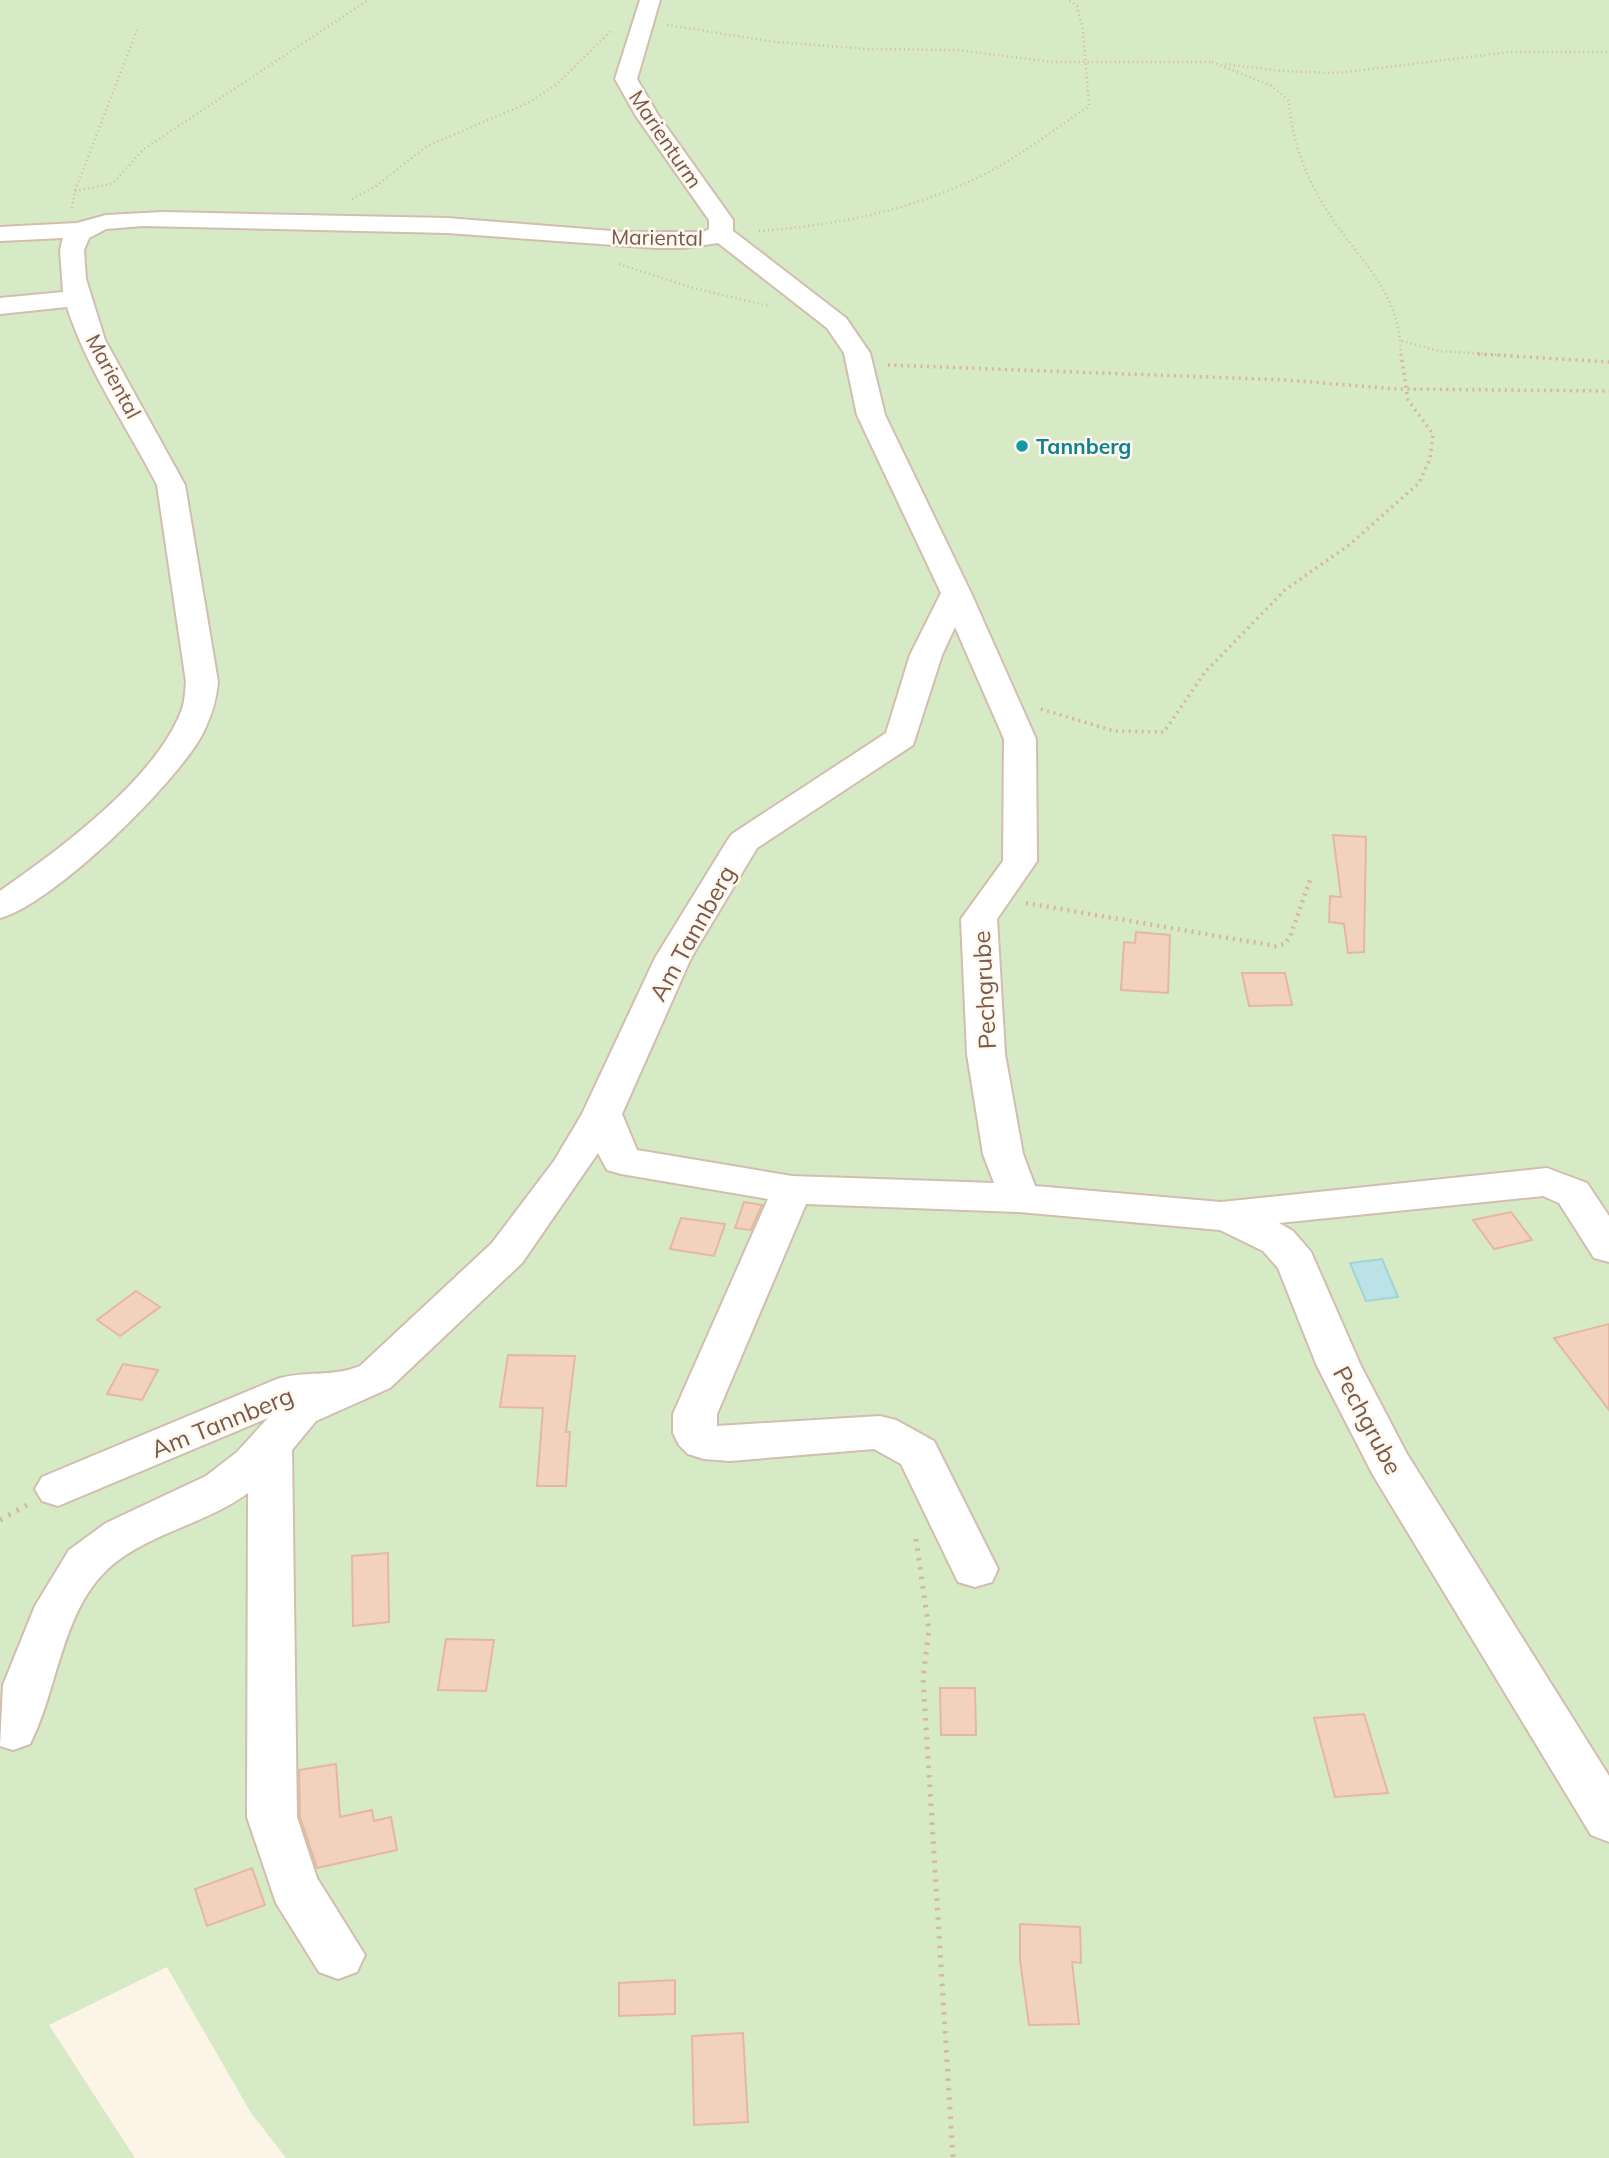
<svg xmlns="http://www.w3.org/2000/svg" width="1609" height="2158" font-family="Mulish,sans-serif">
  <rect width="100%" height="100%" fill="#fdf4e8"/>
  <path fill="#d6ebc5" d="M0,0H1609V2158H286L251,2113L167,1967L49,2025L135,2158H0Z"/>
  <path fill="#bbe3e7" stroke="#a1d3d9" stroke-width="2" d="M1382,1259L1398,1297L1366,1301L1350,1263Z"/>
  <g fill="#f3d1bf" stroke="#e6b79f" stroke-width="2">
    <path d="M1333,835L1366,837L1364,952L1348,953L1344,924L1329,922L1330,896L1341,897Z"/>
    <path d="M1136,932L1170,935L1168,993L1121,990L1124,942L1135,943Z"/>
    <path d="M1242,973H1285L1292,1005L1249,1006Z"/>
    <path d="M744,1202L762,1205L751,1230L735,1228Z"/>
    <path d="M1511,1212L1532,1240L1494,1249L1473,1220Z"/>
    <path d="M681,1218L725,1224L714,1256L670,1249Z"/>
    <path d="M136,1291L160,1307L120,1336L97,1320Z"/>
    <path d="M1609,1324V1410L1554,1338Z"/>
    <path d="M508,1355L575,1356L566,1432H570L566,1486H537L543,1408L500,1407Z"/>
    <path d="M123,1364L158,1370L142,1400L107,1394Z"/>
    <path d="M388,1553L389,1622L353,1626L352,1556Z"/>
    <path d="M446,1639L494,1640L486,1691L438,1690Z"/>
    <path d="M940,1688H975L976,1735H941Z"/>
    <path d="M1364,1714L1388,1793L1335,1797L1314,1718Z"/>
    <path d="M336,1764L340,1817L372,1810L374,1821L391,1817L397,1850L317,1868L300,1817L299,1770Z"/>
    <path d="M252,1868L265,1905L207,1926L195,1889Z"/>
    <path d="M1020,1924L1080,1927L1081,1963L1072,1962L1079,2024L1029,2025L1020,1960Z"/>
    <path d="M675,1980V2014L619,2016V1983Z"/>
    <path d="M743,2033L748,2122L694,2125L692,2036Z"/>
  </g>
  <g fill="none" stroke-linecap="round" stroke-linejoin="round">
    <g stroke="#d2bdaf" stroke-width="4">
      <path id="minor" d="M640,0H660L637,79L658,115L733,220V231L846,318L870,353L885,415L971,593L1036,739L1037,861L997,919L1005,1054L1023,1154L1035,1186L1221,1202L1547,1168L1587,1183L1609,1216V1262L1594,1258L1559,1203L1543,1196L1279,1223L1293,1231L1311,1252L1361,1366L1407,1454L1609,1776V1842L1591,1835L1373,1475L1317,1366L1278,1268L1263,1251L1220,1230L1019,1212L806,1204L717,1414V1426L880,1416L896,1420L934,1441L998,1569L992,1582L975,1587L958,1582L901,1464L874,1449L730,1461L704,1459L688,1454L679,1445L673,1433V1414L768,1199L621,1174L607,1170L598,1153L522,1263L390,1388L316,1421L292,1450L297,1817L317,1878L365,1955L357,1972L338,1979L319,1972L276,1903L247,1817L248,1493C208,1522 159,1531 120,1559C61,1601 60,1686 30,1744L13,1750L0,1746L3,1685L35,1606L69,1550L106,1523L206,1476L237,1452L268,1418L58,1506L42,1501L35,1489L42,1477L277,1379C306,1370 330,1378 360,1366L492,1243L554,1161L582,1114L655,958L727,841L732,834L886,733L910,655L941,593L857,415L844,353L827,328L718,243L684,248H656L447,233L143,226L106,229L89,238L84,250L86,279L105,340L185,485L218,682C216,701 212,715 203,733C178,782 52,905 0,918V891C59,850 157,778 182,709C185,701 185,691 186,682L157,485C127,426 87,370 67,307L0,314V298L63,292L60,250L63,238L0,241V227L77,223L106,215L163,212L447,218L624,232H703L709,229V220L636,116L615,79ZM955,627L1004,739L1003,861L961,919L967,1054L983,1154L994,1183L792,1176L637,1150L622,1114L691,958L757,848L913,745L942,655Z"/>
    </g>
    <g stroke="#d8b4a1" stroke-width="2.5" stroke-dasharray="1 3.5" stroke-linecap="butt">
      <path d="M667,25L776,42L868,49L958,50L1053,62H1213"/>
      <path d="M1212,62L1272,86L1289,101C1292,147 1310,187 1336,224C1369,271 1399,294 1401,355"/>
      <path d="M1225,64L1281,71L1337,73L1510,52H1609"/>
      <path d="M75,191L112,184L144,149L368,0"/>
      <path d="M352,199L376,186L427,146L528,103L556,85L612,30"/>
      <path d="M72,208L75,191L137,30"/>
      <path d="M759,231C840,225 918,209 991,171C1025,152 1057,128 1089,106L1083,30L1077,6L1068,0"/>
      <path d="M619,264L690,287L769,306"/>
      <path d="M1402,341L1439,351L1505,355"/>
    </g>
    <g stroke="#d8b4a1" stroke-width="3.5" stroke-dasharray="2 4.5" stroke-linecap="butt">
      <path d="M1478,354L1609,362"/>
      <path d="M888,365L1286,380L1397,389L1609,391"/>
      <path d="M1041,709L1114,731L1164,732L1205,672L1285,590L1349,545L1419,483L1430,459L1433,434L1408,400L1401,354"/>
    </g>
    <path stroke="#d8b4a1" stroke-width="4.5" stroke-dasharray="2 5" stroke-linecap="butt" d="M1026,903L1275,946L1284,944L1290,937L1310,880"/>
    <g stroke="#d8b4a1" stroke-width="5" stroke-dasharray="2.5 7" stroke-linecap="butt">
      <path d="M0,1520L27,1505"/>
      <path d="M916,1539L929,1630L923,1678L953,2158"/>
    </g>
    <use href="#minor" fill="#fff" fill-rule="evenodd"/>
  </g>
  <circle fill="#0f9aa8" stroke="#fff8ee" stroke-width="2.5" cx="1022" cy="446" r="7"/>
  <g text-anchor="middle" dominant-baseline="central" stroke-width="5" stroke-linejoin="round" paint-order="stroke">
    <g font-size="21" fill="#78594b" stroke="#fff8ee">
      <text transform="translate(666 139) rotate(56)">Marienturm</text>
      <text transform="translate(657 237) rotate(1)">Mariental</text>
      <text transform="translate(114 376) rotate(62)">Mariental</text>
    </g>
    <g font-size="21" font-weight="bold" fill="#0d838f" stroke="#fff8ee" text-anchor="start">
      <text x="1036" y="446">Tannberg</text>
    </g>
    <g font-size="24" fill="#78594b" stroke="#fff8ee">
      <text transform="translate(692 933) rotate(-61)">Am Tannberg</text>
      <text transform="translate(984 990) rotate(-93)">Pechgrube</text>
      <text transform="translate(1368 1420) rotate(62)">Pechgrube</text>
      <text transform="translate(222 1422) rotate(-22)">Am Tannberg</text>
    </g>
  </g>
</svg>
